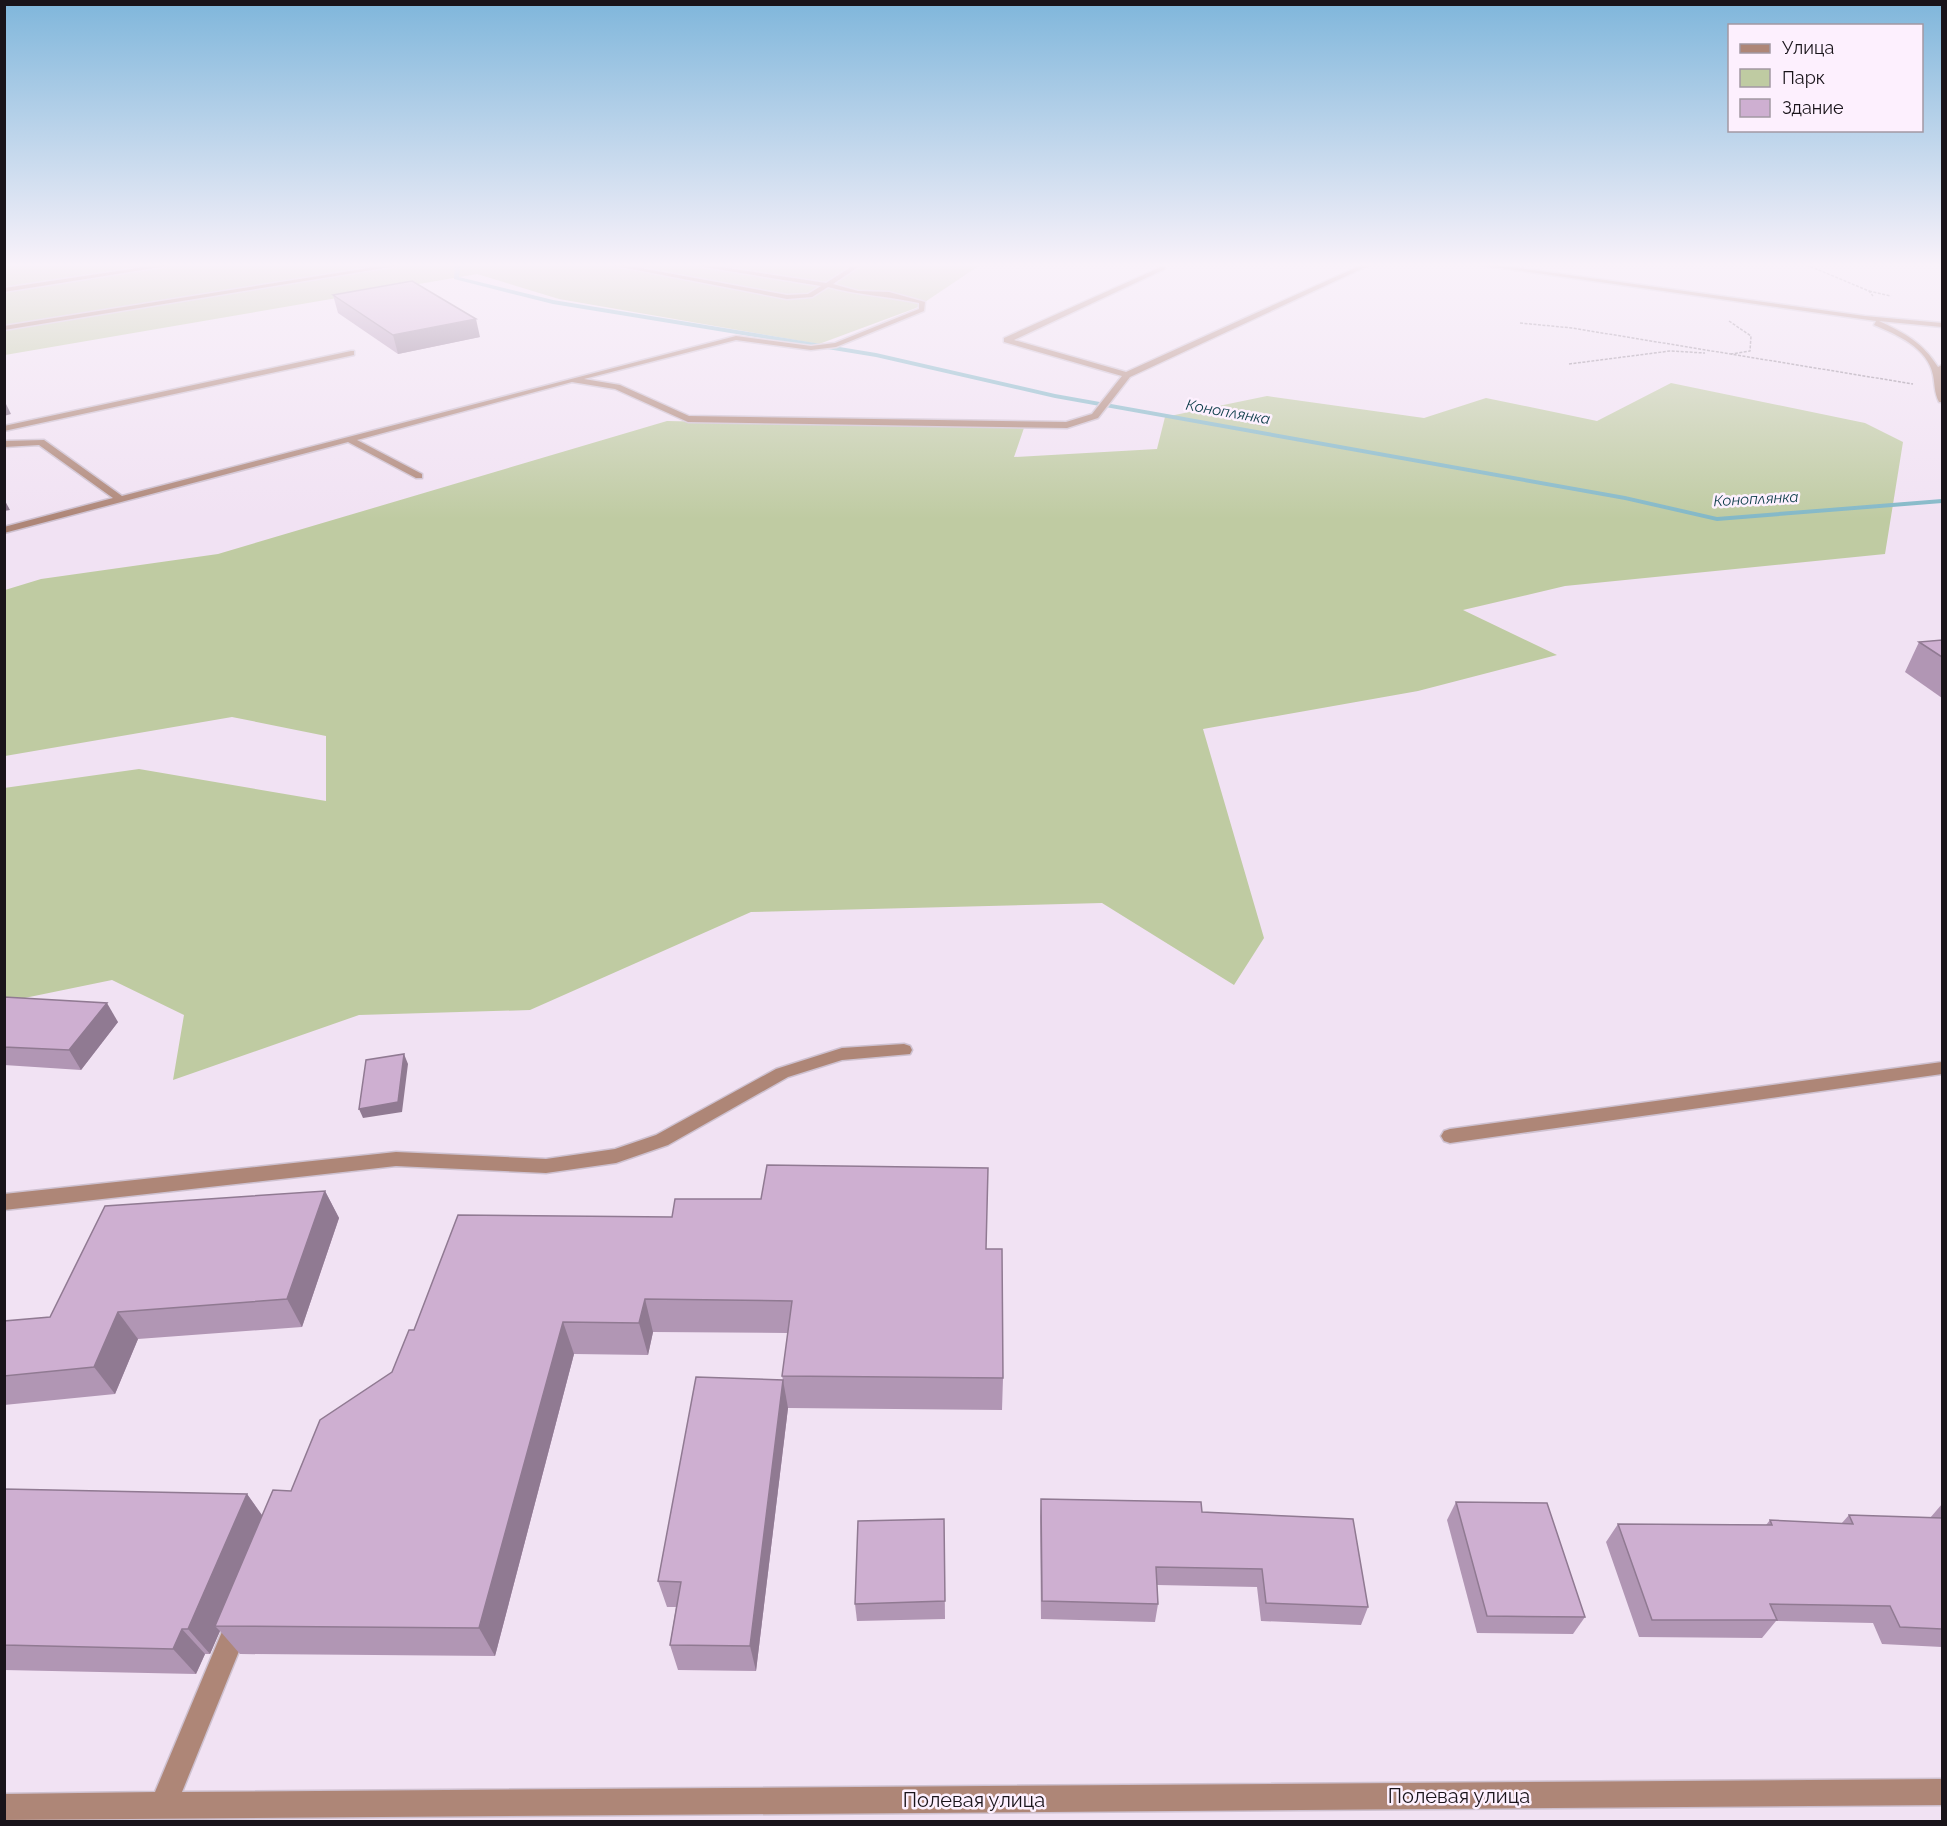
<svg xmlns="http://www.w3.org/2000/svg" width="1947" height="1826" font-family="Raleway,sans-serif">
  <rect width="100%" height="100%" fill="#f1e2f3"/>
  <g fill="#bfcba2">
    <path d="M5,263H983L916,308L819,344L559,299L477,274L5,355Z"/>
    <path d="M1671,383L1865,423L1903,442L1885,554L1565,586L1463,610L1557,655L1418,691L1203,729L1264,938L1234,985L1102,903L751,912L530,1010L359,1015L173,1080L184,1015L112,980L5,1002L4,788L139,769L326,801V736L232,717L5,756V590L41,579L218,554L667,421L1024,428L1014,457L1157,449L1165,417L1267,396L1424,418L1486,398L1597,421Z"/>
  </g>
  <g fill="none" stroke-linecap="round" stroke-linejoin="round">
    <path fill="#83b8c7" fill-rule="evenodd" d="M455,263H461L459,277L553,300L876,353L1055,394L1625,496L1717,517L1942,499V503L1717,521L1625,500L1055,398L876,357L553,304L454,279Z"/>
    <g stroke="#cec1d0" stroke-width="3">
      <g id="minor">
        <path d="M171,263H186L4,292V288Z"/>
        <path d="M400,263H415L4,330V326Z"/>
        <path d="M600,263H613L787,295L808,294L821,286L698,266L701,264L826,283L857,263H864L833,284L858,291L889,292L925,302L924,311L836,347L811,350L736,340L584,379L620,385L689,416L1066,422L1092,414L1122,376L1004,342V338L1161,267H1165V269L1014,340L1126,372L1366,263H1374L1130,377L1098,418L1067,428L688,422L615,389L572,382L357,440L422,474V478H416L348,442L4,533V527L113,498L39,445L4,447V441L44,440L122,496L736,336L811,346L835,343L919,309V303C888,296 858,295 828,287L812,297L787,299Z"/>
        <path d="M1466,263H1482L1865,316L1942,323V327L1879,321C1905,333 1923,343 1938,367L1942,365V402H1939C1934,392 1935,385 1933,375C1928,348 1896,334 1874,325L1876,321Z"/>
        <path d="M351,351H354V355L4,431V426Z"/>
        <path d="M904,1044L910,1046L912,1050L910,1054L842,1060L788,1077L668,1145L616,1163L546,1173L396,1166L4,1210V1194L396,1152L546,1159L615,1149L656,1135L776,1069L842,1048Z"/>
        <path d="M1942,1062V1074L1450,1143L1444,1141L1441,1136L1444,1131L1450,1129Z"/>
        <path d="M238,1612L247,1615L250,1624L182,1792L1942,1779V1805L4,1820V1794L155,1792L229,1615Z"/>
      </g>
    </g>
    <g stroke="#938895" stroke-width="1.5" stroke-dasharray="3 1.5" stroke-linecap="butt">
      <path d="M1802,263L1869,291L1873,296"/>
      <path d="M1869,291L1891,296"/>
      <path d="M1729,321L1751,336L1750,351L1731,354"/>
      <path d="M1520,323L1572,328L1913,384"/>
      <path d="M1569,364L1670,351L1705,353"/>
    </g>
    <use href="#minor" fill="#ae8677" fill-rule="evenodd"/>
  </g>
  <g fill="#b196b4">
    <path d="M333,295L480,337L398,354L338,313Z"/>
    <path d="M1942,640V698L1905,672L1919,642Z"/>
    <path d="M4,997L118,1022L81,1070L4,1065Z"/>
    <path d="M325,1191L339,1218L302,1327L138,1339L115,1394L4,1405V1321L50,1317Z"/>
    <path d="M986,1249L1003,1378L1002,1410L788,1408L756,1671L678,1670L670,1645L676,1607H667L658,1581L783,1380L782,1376L788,1333L653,1332L648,1355L574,1354L495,1656L240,1654L220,1631L210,1654H205L196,1674L4,1670V1489L247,1494L262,1515L291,1491L392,1372L414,1330Z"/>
    <path d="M1041,1499L1202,1512L1368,1607L1361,1625L1261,1621L1257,1587L1157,1585L1158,1604L1155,1622L1041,1619L1040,1517Z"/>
    <path d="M1456,1502L1585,1617L1573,1634L1477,1633L1447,1520Z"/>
    <path d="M1942,1504V1647L1882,1644L1873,1623L1776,1621L1762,1638L1639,1637L1606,1542L1618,1524L1766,1525L1770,1520L1841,1524L1849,1515L1930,1518Z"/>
    <path d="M944,1519L945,1619L857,1621L855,1604Z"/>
  </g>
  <g fill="#907a92">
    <path d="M476,319L480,337L398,354L393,335Z"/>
    <path d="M4,400L11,414L4,416Z"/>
    <path d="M4,499L10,510L4,511Z"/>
    <path d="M107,1003L118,1022L81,1070L69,1050Z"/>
    <path d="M404,1054L408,1064L402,1112L363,1118L359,1109Z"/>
    <path d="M325,1191L339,1218L302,1327L287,1299Z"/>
    <path d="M645,1299L653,1332L648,1355L639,1323Z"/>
    <path d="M118,1312L138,1339L115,1394L94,1367Z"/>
    <path d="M563,1322L574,1354L495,1656L479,1628Z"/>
    <path d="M783,1380L788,1408L756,1671L750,1646Z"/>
    <path d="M247,1494L266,1521L215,1626L220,1631L210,1654L188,1629Z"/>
    <path d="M182,1629L205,1654L196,1674L173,1649Z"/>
  </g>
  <g fill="#ceafd1" stroke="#907a92" stroke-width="1.5">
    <path d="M412,281L476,319L393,335L333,295Z"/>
    <path d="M1942,640V657L1919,642Z"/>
    <path d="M4,997L107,1003L69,1050L4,1047Z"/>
    <path d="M404,1054L398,1102L359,1109L366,1060Z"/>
    <path d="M767,1165L988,1168L986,1249H1002L1003,1378L782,1376L792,1301L645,1299L639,1323L563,1322L479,1628L215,1626L273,1490L291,1491L320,1420L392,1372L409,1330H414L458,1215L672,1217L675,1199H761Z"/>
    <path d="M325,1191L287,1299L118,1312L94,1367L4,1376V1321L50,1317L105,1206Z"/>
    <path d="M696,1377L783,1380L750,1646L670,1645L681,1582L658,1581Z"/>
    <path d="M4,1489L247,1494L188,1629H182L173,1649L4,1645Z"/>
    <path d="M1041,1499L1201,1502L1202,1512L1353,1519L1368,1607L1266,1603L1262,1569L1156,1567L1158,1604L1042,1601Z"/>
    <path d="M1456,1502L1547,1503L1585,1617L1487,1616Z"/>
    <path d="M1849,1515L1942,1518V1629L1900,1627L1890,1606L1770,1604L1777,1620H1652L1618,1524L1772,1525L1770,1520L1853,1524Z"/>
    <path d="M944,1519L945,1601L855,1604L858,1521Z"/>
  </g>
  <linearGradient id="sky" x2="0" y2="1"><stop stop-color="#7fb6db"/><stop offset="0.51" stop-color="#f9f2fa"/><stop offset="1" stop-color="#f9f2fa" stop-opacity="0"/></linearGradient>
  <rect width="1947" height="519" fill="url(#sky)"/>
  <g text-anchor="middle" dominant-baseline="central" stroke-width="5" stroke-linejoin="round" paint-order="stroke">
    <g font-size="15" font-style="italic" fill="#0a3b47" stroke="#fdf0fe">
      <text transform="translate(1228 412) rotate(10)">Коноплянка</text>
      <text transform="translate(1756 499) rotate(-3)">Коноплянка</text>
    </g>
    <g font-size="20" fill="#19141a" stroke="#fdf0fe">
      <text x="1459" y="1796">Полевая улица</text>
      <text x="974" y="1800">Полевая улица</text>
    </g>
  </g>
  <rect width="1947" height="1826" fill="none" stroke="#19141a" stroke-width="12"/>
  <rect x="1728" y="24" width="195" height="108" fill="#fdf0fe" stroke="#a298a3" stroke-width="1.5"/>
  <rect x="1740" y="44" width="30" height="9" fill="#ae8677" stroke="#a298a3" stroke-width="1.5"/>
  <text x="1782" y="54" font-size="18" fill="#19141a">Улица</text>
  <rect x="1740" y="69" width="30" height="18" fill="#bfcba2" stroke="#a298a3" stroke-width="1.5"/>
  <text x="1782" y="84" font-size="18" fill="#19141a">Парк</text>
  <rect x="1740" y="99" width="30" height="18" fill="#ceafd1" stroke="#a298a3" stroke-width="1.5"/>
  <text x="1782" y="114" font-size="18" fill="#19141a">Здание</text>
</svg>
